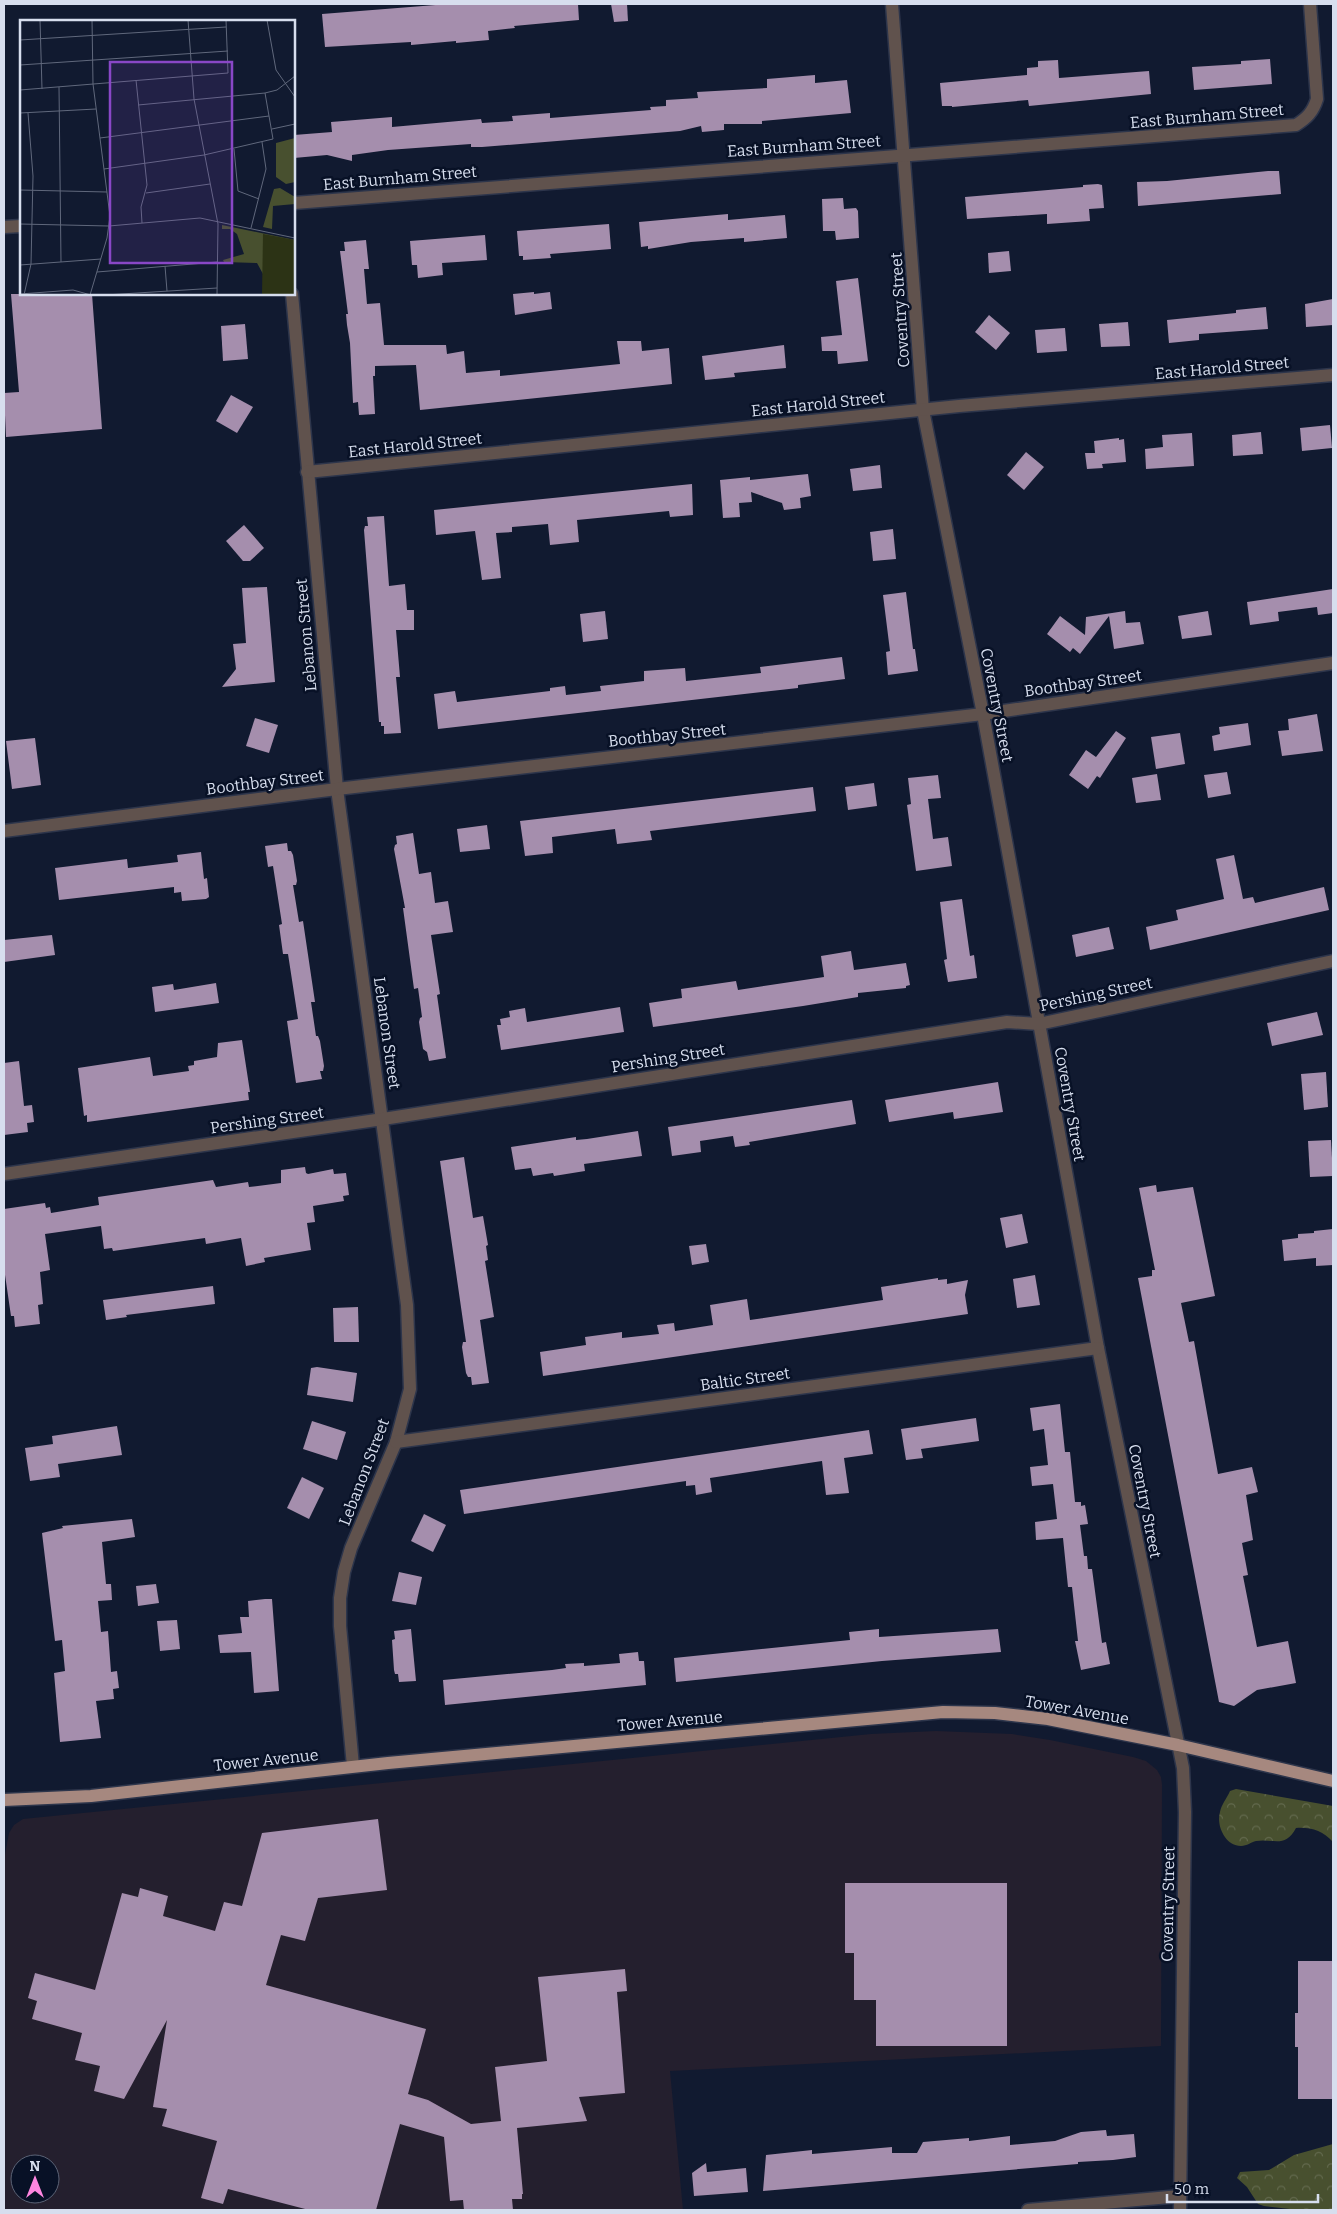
<svg xmlns="http://www.w3.org/2000/svg" width="1337" height="2214" font-family="Bitter,serif">
  <defs>
    <pattern id="forest-crowns" width="20" height="18" patternUnits="userSpaceOnUse" patternTransform="scale(1.25)"><rect width="20" height="18" fill="#48502f"/><path d="M2 6a3 3 0 1 1 6 0M12 15a3 3 0 1 1 6 0" fill="none" stroke="#62694d"/></pattern>
  </defs>
  <rect width="100%" height="100%" fill="#111a30"/>
  <path fill="#241f2e" fill-rule="evenodd" d="M936,1731L1012,1734L1050,1740L1133,1757L1146,1761L1157,1770L1161,1777L1162,1785L1161,2046L670,2071L683,2210H4V1860L9,1833L14,1825L23,1819L871,1734ZM20,2164H50V2194H20Z"/>
  <g fill="url(#forest-crowns)">
    <path d="M1236,1789L1333,1806V1842C1323,1831 1311,1827 1296,1828C1285,1849 1273,1838 1256,1841C1251,1842 1247,1846 1241,1846C1225,1846 1216,1825 1220,1812C1221,1805 1227,1798 1230,1791Z"/>
    <path d="M1333,2144V2210H1299L1264,2206L1258,2204L1247,2187L1237,2178L1240,2172L1269,2170L1294,2155Z"/>
  </g>
  <g fill="#a58ead">
    <path d="M448,4H578L579,20L514,26L515,28L488,31L489,40L456,43V41L411,45V42L325,47L322,14Z"/>
    <path d="M611,4H627L628,21L614,22Z"/>
    <path d="M1270,59L1272,84L1194,90L1192,67L1241,64V61Z"/>
    <path d="M1058,60L1059,78L1149,71L1151,94L1029,106L1028,100L952,107V106H942L940,83L1027,75V68L1038,67V61Z"/>
    <path d="M815,75V83L847,80L851,113L762,121V124H724V130L702,132L701,126L680,131L482,147H471V144L388,150L352,155V161L327,155L294,158V135L332,132L331,122L392,117V127L481,119L482,123L513,121L512,116L550,113V118L651,110L650,107L666,106V100L698,98L697,92L767,88V79Z"/>
    <path d="M1268,171H1279L1281,194L1138,206L1137,182L1167,181Z"/>
    <path d="M1098,184L1102,185L1104,208L1089,209L1090,221L1047,224V214L967,219L965,197L1083,187V185Z"/>
    <path d="M843,198L844,209L856,208L858,211L859,238L836,240L835,231H823L822,199Z"/>
    <path d="M728,214V220L785,215L787,238L744,242V238L691,242L648,249V246L641,247L639,222Z"/>
    <path d="M609,224L611,249L550,254L551,258L523,260V256H519L517,231Z"/>
    <path d="M485,235L487,260L442,263L443,275L418,278L417,265H412L410,241Z"/>
    <path d="M366,240L369,269H364L367,304L380,303L384,345H446L447,354L464,351L466,373L500,370V376L620,364L617,341H641L642,351L669,348L672,384L420,410L416,365L375,366V376H373L375,414L359,415L358,402L353,403L350,343L347,325L346,314H348L340,251H345L344,242Z"/>
    <path d="M1009,251L1011,271L989,273L988,253Z"/>
    <path d="M858,278L868,361L838,364L837,351H822L821,337L842,335L836,281Z"/>
    <path d="M534,292V294L550,292L552,309L515,315L513,294Z"/>
    <path d="M11,294H92L102,429L6,437L4,393L19,392Z"/>
    <path d="M1333,299V325L1306,327L1305,304Z"/>
    <path d="M1266,307L1268,329L1199,334V340L1169,343L1167,320L1236,313V310Z"/>
    <path d="M989,315L1010,333L996,350L975,332Z"/>
    <path d="M1128,322L1130,346L1101,347L1099,324Z"/>
    <path d="M245,324L248,359L223,361L221,326Z"/>
    <path d="M1065,328L1067,351L1037,353L1035,330Z"/>
    <path d="M784,345L786,368L734,373L735,377L705,380L702,356Z"/>
    <path d="M231,395L253,407L237,433L216,421Z"/>
    <path d="M1330,425L1332,448L1302,451L1300,428Z"/>
    <path d="M1261,432L1263,454L1233,456L1232,435Z"/>
    <path d="M1192,433L1194,466L1146,469L1145,449L1163,447L1162,435Z"/>
    <path d="M1119,438V440L1124,439L1126,462L1102,464L1103,468L1087,469L1085,453H1095L1094,441Z"/>
    <path d="M1026,452L1044,467L1024,490L1007,475Z"/>
    <path d="M880,465L882,488L853,491L850,469Z"/>
    <path d="M808,474L811,496L800,498L801,508L784,510L782,503L751,492L752,502L739,503L740,517L723,518L720,480L750,477V480Z"/>
    <path d="M692,484L693,515L670,517L669,511L577,520L579,542L550,545L548,524L512,527V532L496,533L501,578L482,580L475,531L436,535L434,510Z"/>
    <path d="M384,516L389,586L405,584L407,610H414V630H396L400,677H396L401,733L384,734V726H381V722H379L364,530L365,526H368L367,517Z"/>
    <path d="M244,525L264,548L250,561H243L226,541Z"/>
    <path d="M893,529L896,559L873,561L870,532Z"/>
    <path d="M267,587L275,682L222,687L236,669L233,644L246,643L242,588Z"/>
    <path d="M1333,589V613L1318,615L1317,607L1278,612L1279,621L1250,625L1247,602Z"/>
    <path d="M906,592L913,649H915L918,671L888,675L886,652L890,651L883,595Z"/>
    <path d="M605,611L608,639L583,642L580,614Z"/>
    <path d="M1125,611L1126,623L1140,622L1144,644L1114,649L1109,616L1080,654L1073,648L1070,652L1047,634L1060,616L1085,635L1086,617Z"/>
    <path d="M1208,611L1212,635L1182,639L1178,616Z"/>
    <path d="M842,657L845,679L798,685V688L438,729L434,694L455,691L457,702L550,691V688L565,686L566,695L601,691L600,686L644,681V671L685,668L686,681L761,673L760,667Z"/>
    <path d="M1317,714L1323,751L1282,756L1278,731L1289,730L1288,719Z"/>
    <path d="M255,718L278,725L269,753L246,746Z"/>
    <path d="M1248,723L1251,745L1214,751L1212,736L1220,734L1219,727Z"/>
    <path d="M1116,731L1126,738L1100,778L1097,776L1088,789L1069,775L1086,750L1096,757Z"/>
    <path d="M1180,733L1185,764L1156,769L1151,737Z"/>
    <path d="M35,738L41,785L12,789L6,741Z"/>
    <path d="M1227,772L1231,794L1208,798L1204,775Z"/>
    <path d="M1157,774L1161,800L1136,803L1132,778Z"/>
    <path d="M938,775L941,798L928,799L933,839L948,837L952,866L916,871L907,805L911,804L908,778Z"/>
    <path d="M874,783L877,806L848,810L845,787Z"/>
    <path d="M813,787L816,811L650,831L652,840L617,844L615,829L552,837L553,853L525,856L520,821Z"/>
    <path d="M487,825L490,849L460,852L457,829Z"/>
    <path d="M413,833L419,874L431,872L435,903L448,901L453,932L431,935L440,994L437,995L446,1058L429,1061L427,1052L423,1049L419,1022L420,1018L422,1017L418,988L414,989L403,908H405L394,849L395,845L397,844L396,836Z"/>
    <path d="M287,843L288,851H291L293,855L297,881L296,885H293L299,922L303,921L315,1002H311L316,1036H318L320,1041L324,1066L323,1071H320L322,1079L296,1083L287,1021L298,1019L288,954H283L279,925L282,924L273,866L268,867L265,846Z"/>
    <path d="M201,852L204,879L207,878L209,897L206,899L182,901L181,892L174,893V887L59,900L55,868L127,859L128,868L178,862L177,855Z"/>
    <path d="M1234,855L1243,899L1253,897L1255,903L1324,887L1329,910L1150,950L1146,927L1178,920L1176,910L1224,899L1216,859Z"/>
    <path d="M962,899L970,956L974,955L977,978L948,982L944,960L947,959L940,902Z"/>
    <path d="M1109,927L1114,949L1076,957L1072,935Z"/>
    <path d="M52,935L55,955L4,962V940Z"/>
    <path d="M851,951L854,970L906,963L910,985L906,986V988L858,993V997L803,1006L653,1027L649,1003L682,998L681,989L736,981L738,990L824,977L821,956Z"/>
    <path d="M216,983L219,1003L155,1012L152,987L173,984L174,990Z"/>
    <path d="M620,1007L624,1032L501,1050L497,1025H501L500,1019L510,1017L509,1011L525,1008L527,1022Z"/>
    <path d="M1317,1012L1323,1035L1272,1046L1267,1023Z"/>
    <path d="M242,1040L250,1092H248L249,1100L87,1122V1115L84,1116L78,1068L150,1057L153,1076L189,1071L188,1066L194,1065V1061L217,1057L218,1043Z"/>
    <path d="M19,1061L24,1106L32,1105L34,1122L27,1123L28,1132L4,1135V1063Z"/>
    <path d="M1326,1072L1328,1107L1304,1110L1301,1074Z"/>
    <path d="M998,1082L1003,1112L954,1119L953,1112L889,1122L885,1100Z"/>
    <path d="M852,1100L856,1124L749,1142L750,1145L735,1147L733,1136L700,1141L701,1152L672,1156L668,1127Z"/>
    <path d="M638,1131L642,1156L584,1164L585,1171L554,1176L553,1173L533,1176L531,1168L515,1170L511,1147L576,1137V1140L587,1139Z"/>
    <path d="M1331,1140L1333,1176L1310,1177L1308,1141Z"/>
    <path d="M464,1157L473,1218L483,1216L488,1245L486,1246L488,1260L485,1261L494,1317L480,1320L489,1383L472,1385L471,1377H468L466,1373L462,1347L463,1342H466L440,1161Z"/>
    <path d="M305,1167L306,1173L308,1174L333,1169L334,1174L346,1173L349,1195L343,1196L344,1201L313,1206L315,1222L307,1223L311,1250L264,1258L265,1262L246,1266L241,1238L206,1244L205,1238L113,1251L112,1248L104,1249L101,1226L45,1234L50,1270L40,1272L43,1304L38,1305L40,1324L15,1327L14,1316H11L4,1268V1209L45,1203L46,1208L50,1207L51,1213L99,1205L98,1197L213,1180L216,1187L248,1182L249,1187L281,1183V1170Z"/>
    <path d="M1156,1185L1157,1192L1193,1187L1215,1296L1181,1303L1189,1342L1194,1341L1218,1474L1252,1467L1258,1492L1246,1495L1253,1540L1242,1543L1248,1575L1243,1576L1257,1647L1288,1641L1296,1683L1257,1690L1234,1706L1219,1702L1138,1278L1152,1276V1270H1155L1139,1188Z"/>
    <path d="M1022,1214L1028,1243L1006,1248L1000,1218Z"/>
    <path d="M1333,1229V1265L1316,1266V1258L1284,1261L1282,1240L1298,1238V1234L1314,1233V1231Z"/>
    <path d="M706,1244L709,1262L692,1265L689,1246Z"/>
    <path d="M1035,1275L1040,1305L1017,1308L1013,1279Z"/>
    <path d="M938,1278V1280L947,1279V1284L968,1280L965,1295L968,1314L543,1376L540,1352L586,1345L585,1337L622,1332V1338L659,1334L657,1325L674,1323L675,1331L713,1325L710,1305L747,1299L750,1320L883,1300L881,1287Z"/>
    <path d="M213,1286L215,1304L126,1315L127,1317L106,1320L103,1300Z"/>
    <path d="M358,1307L359,1342H334L333,1308Z"/>
    <path d="M317,1367L357,1373L353,1402L307,1395L311,1368Z"/>
    <path d="M1060,1404L1065,1452H1070L1075,1502H1081V1506L1085,1505L1088,1524L1080,1525L1084,1556H1087L1088,1569H1092L1102,1643L1106,1642L1110,1664L1081,1670L1075,1641H1078L1072,1587H1068L1063,1538L1036,1540L1035,1522L1057,1519L1053,1484L1032,1486L1030,1467L1048,1465L1044,1429L1033,1431L1030,1408Z"/>
    <path d="M976,1418L979,1441L921,1449L923,1458L906,1460L901,1429Z"/>
    <path d="M312,1421L346,1432L337,1460L303,1449Z"/>
    <path d="M117,1426L122,1455L58,1464L60,1477L30,1481L25,1448L53,1444L52,1436Z"/>
    <path d="M869,1430L873,1454L844,1458L849,1493L826,1495L822,1461L710,1478L712,1492L696,1495L695,1485L686,1486V1481L464,1514L460,1490Z"/>
    <path d="M302,1477L324,1488L309,1519L287,1508Z"/>
    <path d="M424,1514L446,1525L433,1552L411,1541Z"/>
    <path d="M132,1519L135,1537L102,1542L106,1584H111L112,1600L98,1601L101,1632L108,1631L111,1672L117,1671L119,1688L113,1689L114,1699L96,1701L101,1738L60,1742L54,1673L65,1671L62,1640L55,1641L42,1533L63,1528L62,1526Z"/>
    <path d="M399,1572L422,1577L416,1605L392,1601Z"/>
    <path d="M156,1584L159,1603L138,1606L136,1586Z"/>
    <path d="M265,1599H272L279,1691L254,1693L251,1652L220,1653L218,1635L242,1633L240,1617H249L248,1601Z"/>
    <path d="M177,1620L180,1649L160,1651L157,1621Z"/>
    <path d="M411,1629L416,1681L399,1682L398,1674H395L394,1670L392,1640L395,1639L394,1631Z"/>
    <path d="M879,1629V1637L998,1629L1001,1652L882,1661L676,1682L674,1658L850,1640L849,1632Z"/>
    <path d="M638,1652L639,1661H644L646,1685L445,1705L443,1680L552,1670L566,1668L565,1664L584,1663V1666L620,1663L619,1654Z"/>
    <path d="M378,1819L387,1890L318,1898L305,1941L281,1935L266,1985L426,2029L408,2094L428,2100L471,2124L501,2121L495,2067L547,2061L538,1977L625,1969L627,1991L617,1992L625,2093L579,2097L587,2121L517,2128L523,2194H522V2199H512L513,2210H464L463,2200L450,2201L444,2137L400,2124L376,2210H309L228,2189L223,2204L201,2198L217,2141L162,2126L167,2109L153,2107L167,2020L124,2099L94,2091L100,2066L75,2060L82,2033L32,2019L37,2001L28,1998L35,1973L95,1990L122,1893L138,1897L140,1888L168,1896L163,1916L215,1931L224,1902L242,1906L262,1833Z"/>
    <path d="M845,1883H1007V2046H876V2000H854V1953H845Z"/>
    <path d="M1298,1961H1333V2099H1298V2047H1295V2013H1298Z"/>
    <path d="M1106,2130L1107,2136L1134,2134L1136,2157L1113,2160L1078,2162V2164L763,2191L766,2155L812,2150V2154L892,2147V2153H917L923,2142L969,2138V2141L1010,2136V2145L1055,2141L1081,2132Z"/>
    <path d="M706,2163L707,2172L746,2168L748,2192L694,2196L692,2173Z"/>
  </g>
  <g fill="none" stroke-linecap="round" stroke-linejoin="round">
    <g stroke="#2d354b" stroke-width="15">
      <g id="minor">
        <path d="M892,4L923,410L983,714L1098,1348L1183,1768L1185,1812L1180,2210"/>
        <path d="M294,203L1296,125C1307,118 1313,112 1317,99L1310,4"/>
        <path d="M4,227L21,226"/>
        <path d="M292,294L337,789L407,1305L410,1389L396,1442L351,1548L344,1572L340,1598V1626L353,1766"/>
        <path d="M307,472L959,406L1333,375"/>
        <path d="M4,831L337,789L983,714L1333,663"/>
        <path d="M4,1174L383,1119L1007,1022L1039,1024L1333,961"/>
        <path d="M396,1442L1098,1348"/>
        <path d="M1028,2210L1180,2196"/>
      </g>
    </g>
    <g stroke="#2d354b" stroke-width="15">
      <path id="major" d="M4,1800L91,1796L388,1763L943,1712L995,1713L1048,1719L1178,1745L1333,1781"/>
    </g>
    <use href="#minor" stroke="#60524d" stroke-width="12"/>
    <use href="#major" stroke="#a6887f" stroke-width="12"/>
  </g>
  <g text-anchor="middle" dominant-baseline="central" stroke-width="5" stroke-linejoin="round" paint-order="stroke">
    <g font-size="16" fill="#d7deee" stroke="#081126">
      <text transform="translate(1207 116) rotate(-5)">East Burnham Street</text>
      <text transform="translate(804 146) rotate(-4)">East Burnham Street</text>
      <text transform="translate(400 178) rotate(-5)">East Burnham Street</text>
      <text transform="translate(900 310) rotate(-94)">Coventry Street</text>
      <text transform="translate(1222 368) rotate(-5)">East Harold Street</text>
      <text transform="translate(818 404) rotate(-6)">East Harold Street</text>
      <text transform="translate(415 445) rotate(-6)">East Harold Street</text>
      <text transform="translate(306 635) rotate(-95)">Lebanon Street</text>
      <text transform="translate(1083 683) rotate(-8)">Boothbay Street</text>
      <text transform="translate(997 705) rotate(79)">Coventry Street</text>
      <text transform="translate(667 735) rotate(-6)">Boothbay Street</text>
      <text transform="translate(265 782) rotate(-7)">Boothbay Street</text>
      <text transform="translate(1096 994) rotate(-12)">Pershing Street</text>
      <text transform="translate(387 1033) rotate(82)">Lebanon Street</text>
      <text transform="translate(668 1058) rotate(-9)">Pershing Street</text>
      <text transform="translate(1070 1104) rotate(80)">Coventry Street</text>
      <text transform="translate(267 1120) rotate(-8)">Pershing Street</text>
      <text transform="translate(745 1379) rotate(-8)">Baltic Street</text>
      <text transform="translate(364 1472) rotate(-69)">Lebanon Street</text>
      <text transform="translate(1145 1501) rotate(79)">Coventry Street</text>
      <text transform="translate(1077 1710) rotate(10)">Tower Avenue</text>
      <text transform="translate(670 1721) rotate(-5)">Tower Avenue</text>
      <text transform="translate(266 1760) rotate(-6)">Tower Avenue</text>
      <text transform="translate(1168 1904) rotate(-89)">Coventry Street</text>
    </g>
  </g>
  <g transform="translate(20 20)">
    <rect width="275" height="275" fill="#111a30"/>
    <path d="M275,118V162L266,164L256,157V123ZM260,168L275,177V184L253,186L252,209L243,207L254,169ZM202,205L275,220V275L243,254L237,243L204,242L203,240L224,234L217,214L210,209H202Z" fill="#48502f"/>
    <path d="M243,214L275,220V275H242Z" fill="#2c3315"/>
    <path fill="none" stroke="#60687c" stroke-width="1" d="M20,0L22,69M168,0L174,79L198,204L197,275M247,0L256,50L275,77M0,20L206,7M0,45L208,31M116,60L127,165L121,187L122,203M39,67L41,242M0,70L208,53L206,0M118,85L245,73L257,70L275,56M0,93L76,89M252,109L275,104M80,118L249,96M214,129L218,171L239,179M84,149L184,135L253,119L245,73M0,170L87,172M126,173L190,164M0,204L89,206L180,198L275,218M231,208L246,149L242,122M0,245L81,239M145,246L147,271M77,252L197,242M0,274L53,270L71,275M4,275L11,244L13,156L8,93M70,275L87,218L90,196L73,64L72,0M85,275L197,268"/>
    <path fill="#8947c6" fill-opacity="0.15" stroke="#8947c6" stroke-width="2.5" d="M90,42H212V243H90Z"/>
    <rect width="275" height="275" fill="none" stroke="#d7deee" stroke-width="2.5"/>
  </g>
  <rect width="1337" height="2214" fill="none" stroke="#d7deee" stroke-width="10"/>
  <g transform="translate(35 2179)"><circle r="24" fill="#081126" stroke="#5b6376"/>
  <path d="M0-4L9 19L0 12L-9 19Z" fill="#fe86e0"/>
  <text y="-8" font-size="14" font-weight="bold" text-anchor="middle" fill="#d7deee">N</text>
  </g>
  <path d="M1167 2194v8h151v-8" fill="none" stroke="#d7deee" stroke-width="2.5"/>
  <text x="1174" y="2194" font-size="15" fill="#d7deee" stroke="#081126" stroke-width="4" paint-order="stroke">50 m</text>
</svg>
